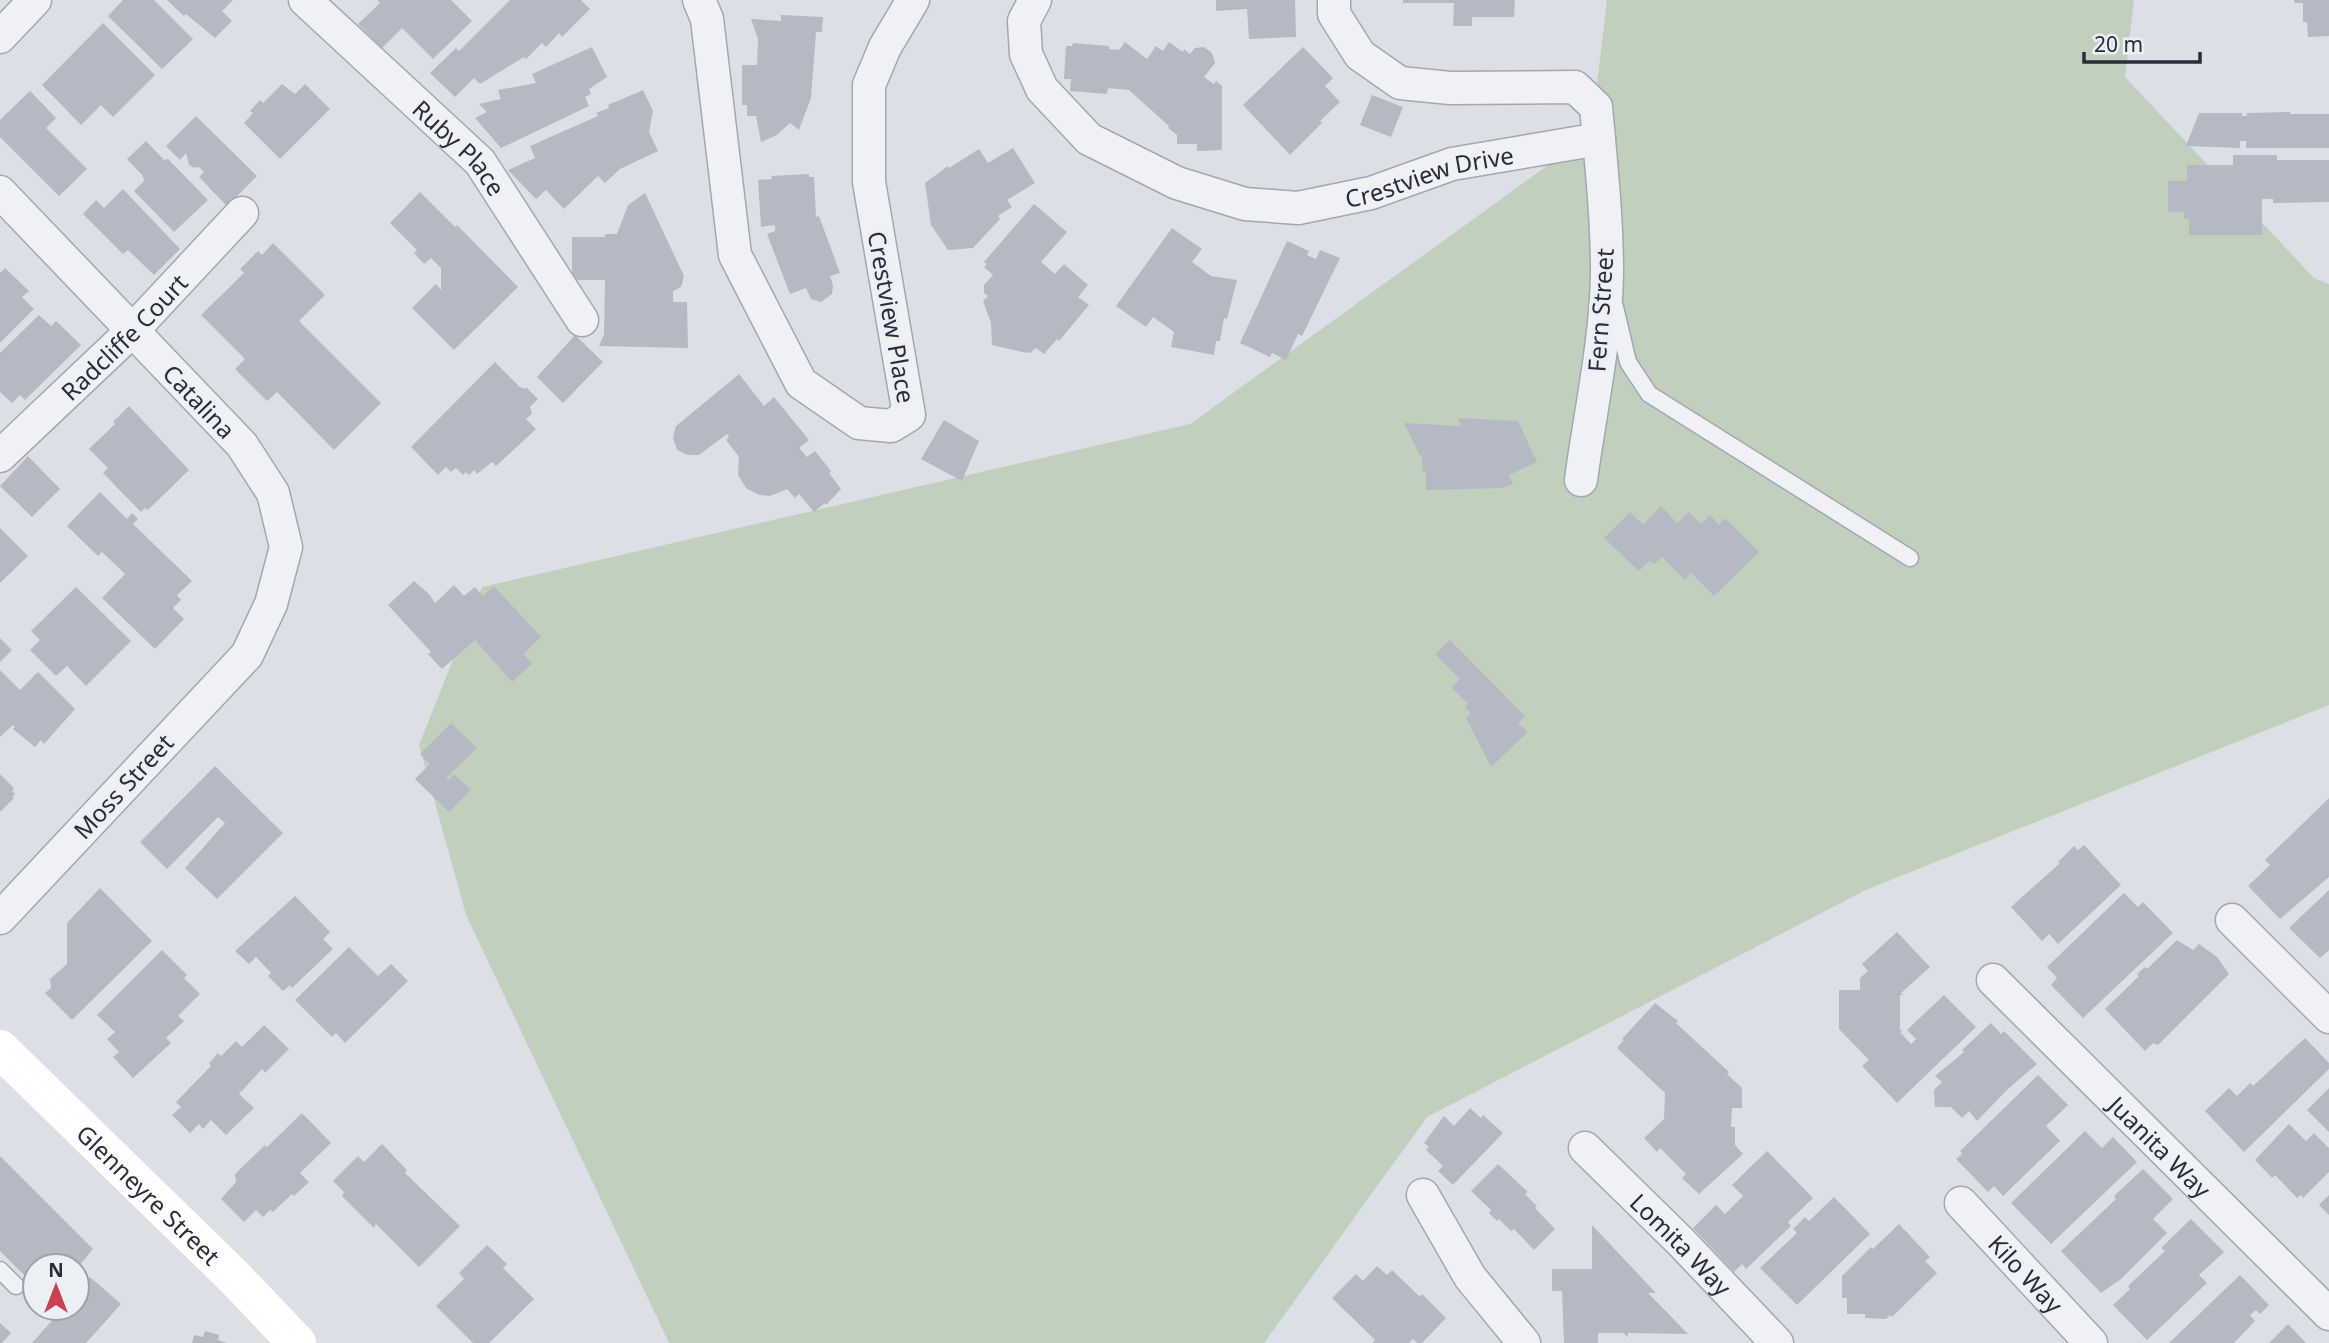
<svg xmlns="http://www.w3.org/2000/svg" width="2329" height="1343" font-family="'Noto Sans',sans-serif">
  <rect width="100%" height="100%" fill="#dce0e6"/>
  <path fill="#c1d0bd" d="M1607,0H2134L2125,77L2314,278L2329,284V705L1866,890L1427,1117L1264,1343H669L466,915L419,745L482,587L1190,424L1591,134Z"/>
  <g fill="#b4b9c3">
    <path d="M123,0H154L193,39L162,69L108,16Z"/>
    <path d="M167,0H233L222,11L232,21L215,38L186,14L184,16Z"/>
    <path d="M377,0H451L472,21L433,59L402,28L382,48L358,24L380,3Z"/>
    <path d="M510,0H581L590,9L562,37L559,33L546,47L542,43L526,59L524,57L480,84L474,78L455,97L430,73L456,48L459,51Z"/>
    <path d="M1216,0H1295L1296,37L1249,39L1247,9L1216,11Z"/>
    <path d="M1403,0H1515L1514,17H1472V26H1453L1454,3H1403Z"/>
    <path d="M2294,0H2329V36L2308,37L2307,22H2303V3H2294Z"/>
    <path d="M781,15L823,17L822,32H816L811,98L799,130L790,123L777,135L761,142L756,116H747V105H742V65H757L758,39L751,19L781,21Z"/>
    <path d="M103,23L155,75L113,117L101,105L81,125L42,85Z"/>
    <path d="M1125,42L1147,59L1156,46L1163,51L1169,42L1183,52L1184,49L1190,54L1195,48L1204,47L1212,53L1215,63L1204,77L1214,84L1216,81L1222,86V150L1197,151V144H1177V135L1168,128L1169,126L1129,90L1108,88L1107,94L1070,91L1071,79H1064L1066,46H1072L1073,43L1109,46V49L1119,50Z"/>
    <path d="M592,47L607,77L589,89L591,94L585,97L589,106L501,148L475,118L487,112L479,104L501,99L498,90L536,83L532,74Z"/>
    <path d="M1303,47L1333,78L1325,86L1340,102L1320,121L1322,123L1290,155L1243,105Z"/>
    <path d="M282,84L295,94L305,84L330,109L280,159L244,123L253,113L250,111L260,100L263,103Z"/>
    <path d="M643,90L653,111L649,132L658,151L620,169L605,183L598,176L564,209L546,190L536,199L508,170L535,158L530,146L598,116L596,113L609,108L608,105Z"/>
    <path d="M30,91L56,118L46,128L87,169L59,196L0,137V120Z"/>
    <path d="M1372,95L1403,107L1391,137L1360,125Z"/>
    <path d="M2290,112V114H2329V148H2246V141H2240V148L2186,146L2199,113H2242V116H2247V113Z"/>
    <path d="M196,116L257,176L227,206L199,177L204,172L199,167L194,168L189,165L186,153L180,160L166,146Z"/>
    <path d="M146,141L164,160L168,159L208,200L174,232L134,191L144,181L143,176L127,159Z"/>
    <path d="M1013,148L1035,183L1007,200L1012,207L998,216L1000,219L973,248L948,250L931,225L925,183L948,166L949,168L979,149L988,163Z"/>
    <path d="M2233,155H2277V160H2329V202L2273,203V199H2262V235H2189V219H2184V212H2168V181H2187V165H2233Z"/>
    <path d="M809,174V177H814L816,217L819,216L840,273L830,276L833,285L832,294L821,302L811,299L806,288L790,294L767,234L775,231V225L761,227L758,180L772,179L771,176Z"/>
    <path d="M123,189L180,249L154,275L128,250L123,254L83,214L96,200L104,208Z"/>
    <path d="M420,192L455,227L457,225L518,287L454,350L412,308L436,284L441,290V268L431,258L424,264L414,253L417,250L390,223Z"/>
    <path d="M645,193L684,276L681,287L673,291V302H687L688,348L599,346L604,334L605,280H572V237H605V234H617L628,205Z"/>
    <path d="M1034,204L1067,232L1041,262L1055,274L1064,264L1088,285L1078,297L1089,305L1059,341L1057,339L1044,354L1036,348L1030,353L1029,352L1027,353L992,345L991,323L983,301L988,296L984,293V285L993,275L984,267L987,264L984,262Z"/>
    <path d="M1172,228L1202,249L1192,262L1211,276L1237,280L1227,319L1224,318L1220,341H1216L1214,355L1171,347L1174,332L1153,317L1146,327L1116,306Z"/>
    <path d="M1287,241L1309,251L1307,255L1316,259L1320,250L1340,258L1302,336L1298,334L1286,360L1272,353L1270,357L1240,343Z"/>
    <path d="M273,243L325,295L299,321L381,403L334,450L277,392L267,401L235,369L245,359L201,315L244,273L240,269L258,251L262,255Z"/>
    <path d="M5,268L29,291L22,297L34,309L0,343V273Z"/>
    <path d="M39,315L51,326L56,321L81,345L25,400L20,395L12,403L0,392V353Z"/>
    <path d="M575,335L603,362L563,403L537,377Z"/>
    <path d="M495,362L520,387L525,389L526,387L538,399L530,407L532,414L526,419L536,429L496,466L492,462L477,474L474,470L469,475L466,472L463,475L456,468L451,472L446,467L438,475L411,447Z"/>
    <path d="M739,374L764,406L774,397L809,440L799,448L807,457L815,451L831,471L829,473L841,489L826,505L825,503L814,512L799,494L795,498L787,489L770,496L759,495L746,488L738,475L739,457L726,440L729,437L727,434L699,455H688L677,450L673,438L676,426Z"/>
    <path d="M129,406L189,470L148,510L145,508L141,512L103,473L108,468L89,449L115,424L113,422Z"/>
    <path d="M1458,418L1518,421L1537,462L1509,475L1513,484L1503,488L1426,490V471H1422V455L1420,456L1404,423L1461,426Z"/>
    <path d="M944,420L979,441L962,481L921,459Z"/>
    <path d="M28,456L60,489L32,517L0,486Z"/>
    <path d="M100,492L127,519L132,513L138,519L133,524L192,581L177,595L181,600L173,608L184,619L155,649L102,598L125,574L102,552L98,556L67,526Z"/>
    <path d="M1661,506L1677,523L1689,512L1701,524L1710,515L1719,525L1725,518L1759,552L1714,596L1691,573L1685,580L1662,557L1654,564L1649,561L1639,571L1604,538L1630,512L1643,525Z"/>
    <path d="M0,528L28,556L0,583Z"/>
    <path d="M414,581L429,594L435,603L454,585L464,596L475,587L483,596L494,586L541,637L523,654L532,664L512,682L475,640L442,669L428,654L431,652L388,605Z"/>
    <path d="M76,587L131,641L86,686L67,666L56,676L30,650L40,640L31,631Z"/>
    <path d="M0,638L12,650L0,662Z"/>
    <path d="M1450,640L1525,716L1518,723L1528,732L1491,767L1466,718L1471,713L1465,707L1468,704L1452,688L1460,679L1435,654Z"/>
    <path d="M0,670L20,690L38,672L75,709L44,744L41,740L35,747L13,729L15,727L13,725L0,737Z"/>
    <path d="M451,723L477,748L446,778L448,780L454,774L471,790L449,812L415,779L430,764L420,754Z"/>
    <path d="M215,766L283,833L217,899L185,868L225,823L218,817L167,869L140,842Z"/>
    <path d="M0,774L14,788L12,791L15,794L12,797L14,798L0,812Z"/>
    <path d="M2329,798V877L2280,919L2248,886L2270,865L2265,860Z"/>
    <path d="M2084,845L2121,885L2058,944L2049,934L2042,941L2011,907L2060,863L2058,862L2074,846L2078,850Z"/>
    <path d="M100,888L152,941L72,1020L45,993L51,988L50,979L67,964V923Z"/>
    <path d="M2329,890V950L2320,958L2289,928Z"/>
    <path d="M2124,893L2138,907L2143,902L2173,933L2083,1018L2051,985L2057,978L2047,967Z"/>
    <path d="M295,896L330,932L323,939L333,949L292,988L290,985L283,991L268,976L271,973L256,957L249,964L235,951Z"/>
    <path d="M1897,932L1930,967L1901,993L1903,995H1900V1030H1903L1900,1032L1911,1044L1916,1039L1907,1030L1944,995L1976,1027L1897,1103L1862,1066L1869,1060L1839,1029V990H1860V978L1868,971L1862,964Z"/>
    <path d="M2177,940L2193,950L2199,944L2217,957L2229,974L2158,1045L2153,1043L2145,1051L2105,1009L2139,976L2137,974L2145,967L2147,969Z"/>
    <path d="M349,947L378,976L391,964L408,981L345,1043L336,1033L332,1037L295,1000Z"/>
    <path d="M162,950L187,975L184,978L200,994L178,1016L184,1021L166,1038L171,1043L133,1078L113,1057L119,1052L107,1039L115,1032L97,1015Z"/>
    <path d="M1655,1003L1678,1021L1676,1023L1729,1072L1727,1074L1742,1088V1108H1732L1731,1127H1735V1145L1743,1154L1699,1194L1682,1178L1686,1174L1660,1148L1657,1152L1644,1138L1664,1119L1665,1093L1617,1048L1624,1040L1622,1039Z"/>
    <path d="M1991,1023L2001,1034L2004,1031L2037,1064L2008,1089L1977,1121L1969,1111L1962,1118L1951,1107H1935L1934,1090L1942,1082L1935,1076L1964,1052L1962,1050Z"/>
    <path d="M264,1025L289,1049L265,1073L262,1069L239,1094L254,1108L226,1135L211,1120L203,1129L199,1124L190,1133L172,1115L181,1107L176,1102L211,1066L209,1063L218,1053L221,1056L236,1041L242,1047Z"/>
    <path d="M2305,1038L2329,1063V1069L2244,1152L2205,1111L2229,1088L2237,1096L2250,1083L2253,1086Z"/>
    <path d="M2038,1075L2068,1105L2046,1126L2060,1141L2003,1196L1994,1186L1988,1192L1956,1159L1962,1154L1960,1151Z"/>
    <path d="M2329,1088V1132L2307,1110Z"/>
    <path d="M1470,1108L1481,1118L1483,1115L1503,1133L1453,1185L1438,1171L1443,1166L1426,1150L1429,1147L1424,1143L1444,1116L1454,1126Z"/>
    <path d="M302,1113L331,1143L300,1173L309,1182L294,1196L292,1194L273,1212L270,1210L263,1217L256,1210L244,1222L221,1199L236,1182L235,1174L265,1145L267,1147Z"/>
    <path d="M2289,1124L2306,1141L2314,1133L2329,1148V1172L2303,1198L2301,1195L2297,1198L2275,1175L2272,1178L2255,1160Z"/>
    <path d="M2085,1131L2102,1148L2113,1137L2137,1162L2051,1244L2011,1203Z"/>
    <path d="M382,1144L407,1170L405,1173L460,1226L419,1267L376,1224L374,1228L342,1196L344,1192L333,1181L358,1156L364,1162Z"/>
    <path d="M1767,1151L1813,1198L1788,1222L1791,1226L1746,1269L1742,1264L1734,1272L1693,1228L1716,1205L1725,1214L1743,1196L1732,1185Z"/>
    <path d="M0,1156L93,1249L79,1266H35V1286L0,1251Z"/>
    <path d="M1498,1164L1528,1192L1525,1194L1537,1206L1535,1208L1555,1229L1534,1250L1514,1229L1511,1231L1499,1219L1497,1221L1489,1213L1491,1210L1471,1191Z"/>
    <path d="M2143,1169L2173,1199L2153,1219L2167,1233L2121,1279L2101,1293L2061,1251L2116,1199L2114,1196Z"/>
    <path d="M2329,1195V1215L2319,1205Z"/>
    <path d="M1834,1197L1870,1234L1797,1305L1760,1268L1797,1233L1793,1229L1805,1217L1809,1221Z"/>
    <path d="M2191,1219L2224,1252L2199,1275L2207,1283L2147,1340L2113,1305L2130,1289L2128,1286L2165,1251L2161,1248Z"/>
    <path d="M1899,1224L1930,1257L1925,1261L1937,1273L1892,1317L1890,1315L1886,1319L1865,1318V1314H1847V1298H1842V1276L1871,1247L1873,1249Z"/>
    <path d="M1592,1225L1656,1293H1648L1688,1334L1628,1333V1337L1623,1333H1598V1343H1564L1562,1291H1552V1269H1592Z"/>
    <path d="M487,1245L507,1264L503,1268L534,1299L489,1343H473L436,1306L464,1279L459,1273Z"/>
    <path d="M1377,1266L1387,1275L1392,1270L1420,1297L1422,1294L1446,1318L1422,1343H1417L1413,1339L1409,1343H1372L1375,1340L1332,1298L1356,1274L1363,1281Z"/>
    <path d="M2240,1275L2269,1305L2260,1314L2256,1310L2250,1315L2255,1321L2234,1343H2169Z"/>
    <path d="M90,1277L121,1304L86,1343H32L56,1316L48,1310L50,1308H77V1290Z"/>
    <path d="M0,1323L11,1333L2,1343H0Z"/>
    <path d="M2288,1324L2306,1343H2269Z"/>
    <path d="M205,1331L219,1335L218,1340L227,1343H192L194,1335L203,1337Z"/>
  </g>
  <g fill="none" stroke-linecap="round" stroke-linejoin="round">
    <g stroke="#a2a7b0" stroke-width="19">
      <g id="lane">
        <path d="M1615,307L1628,362L1649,394L1910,558"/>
        <path d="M0,1270L16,1286"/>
      </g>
    </g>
    <g stroke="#a2a7b0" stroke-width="35">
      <g id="street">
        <path id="s1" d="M305,0L480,162L582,320"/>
        <path d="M699,0L707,19L735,255L801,383L859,423L891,426L909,415L869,182V85L885,47L913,0"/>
        <path id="s2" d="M1035,0L1024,21L1026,54L1042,89L1089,139L1177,183L1245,204L1298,208L1371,193L1452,164L1599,139"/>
        <path d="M1334,0V14L1360,55L1400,83L1450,88L1575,87L1596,107C1601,162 1607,217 1607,273C1606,342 1590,412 1581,480"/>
        <path d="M0,37L35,0"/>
        <path id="s3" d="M0,192L242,445L273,493L286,547L271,604L247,655L0,918"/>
        <path id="s4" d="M0,456L132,331L242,213"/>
        <path d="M2232,920L2329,1017"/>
        <path id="s5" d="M1993,980L2329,1314"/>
        <path id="s6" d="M1585,1148L1681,1242L1777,1343"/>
        <path d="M1423,1195L1470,1277L1524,1343"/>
        <path id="s7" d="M1961,1203L2091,1343"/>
      </g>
    </g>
    <use href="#lane" stroke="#eff1f5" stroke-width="16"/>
    <use href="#street" stroke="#eff1f5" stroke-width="32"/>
    <path stroke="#fff" stroke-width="38" id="s8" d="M0,1049L233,1276L297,1343"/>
  </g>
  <g text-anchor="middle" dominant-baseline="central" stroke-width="7" stroke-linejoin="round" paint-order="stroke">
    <g font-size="24" fill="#262d3d" stroke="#eceff4">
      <text stroke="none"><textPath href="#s1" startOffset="214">Ruby Place</textPath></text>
      <text stroke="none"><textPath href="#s2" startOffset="522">Crestview Drive</textPath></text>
      <text transform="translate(1600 310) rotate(-86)">Fern Street</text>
      <text transform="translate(892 317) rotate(80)">Crestview Place</text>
      <text stroke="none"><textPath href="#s4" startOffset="172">Radcliffe Court</textPath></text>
      <text stroke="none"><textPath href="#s3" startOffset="289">Catalina</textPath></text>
      <text transform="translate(123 786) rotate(-47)">Moss Street</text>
      <text stroke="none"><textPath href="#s5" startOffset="236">Juanita Way</textPath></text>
      <text stroke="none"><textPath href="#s8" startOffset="208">Glenneyre Street</textPath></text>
      <text stroke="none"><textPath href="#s6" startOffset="136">Lomita Way</textPath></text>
      <text stroke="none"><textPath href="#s7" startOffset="96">Kilo Way</textPath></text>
    </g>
  </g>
  <g transform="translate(56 1287)"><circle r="33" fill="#eceff4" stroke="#9da1ab" stroke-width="2"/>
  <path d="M0-5L12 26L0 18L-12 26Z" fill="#cd404f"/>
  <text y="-10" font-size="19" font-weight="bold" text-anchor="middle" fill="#262d3d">N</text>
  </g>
  <path d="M2084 52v10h116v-10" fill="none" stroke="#262d3d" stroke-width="3.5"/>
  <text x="2094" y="52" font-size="21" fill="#262d3d" stroke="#eceff4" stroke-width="5" paint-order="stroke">20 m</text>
</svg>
